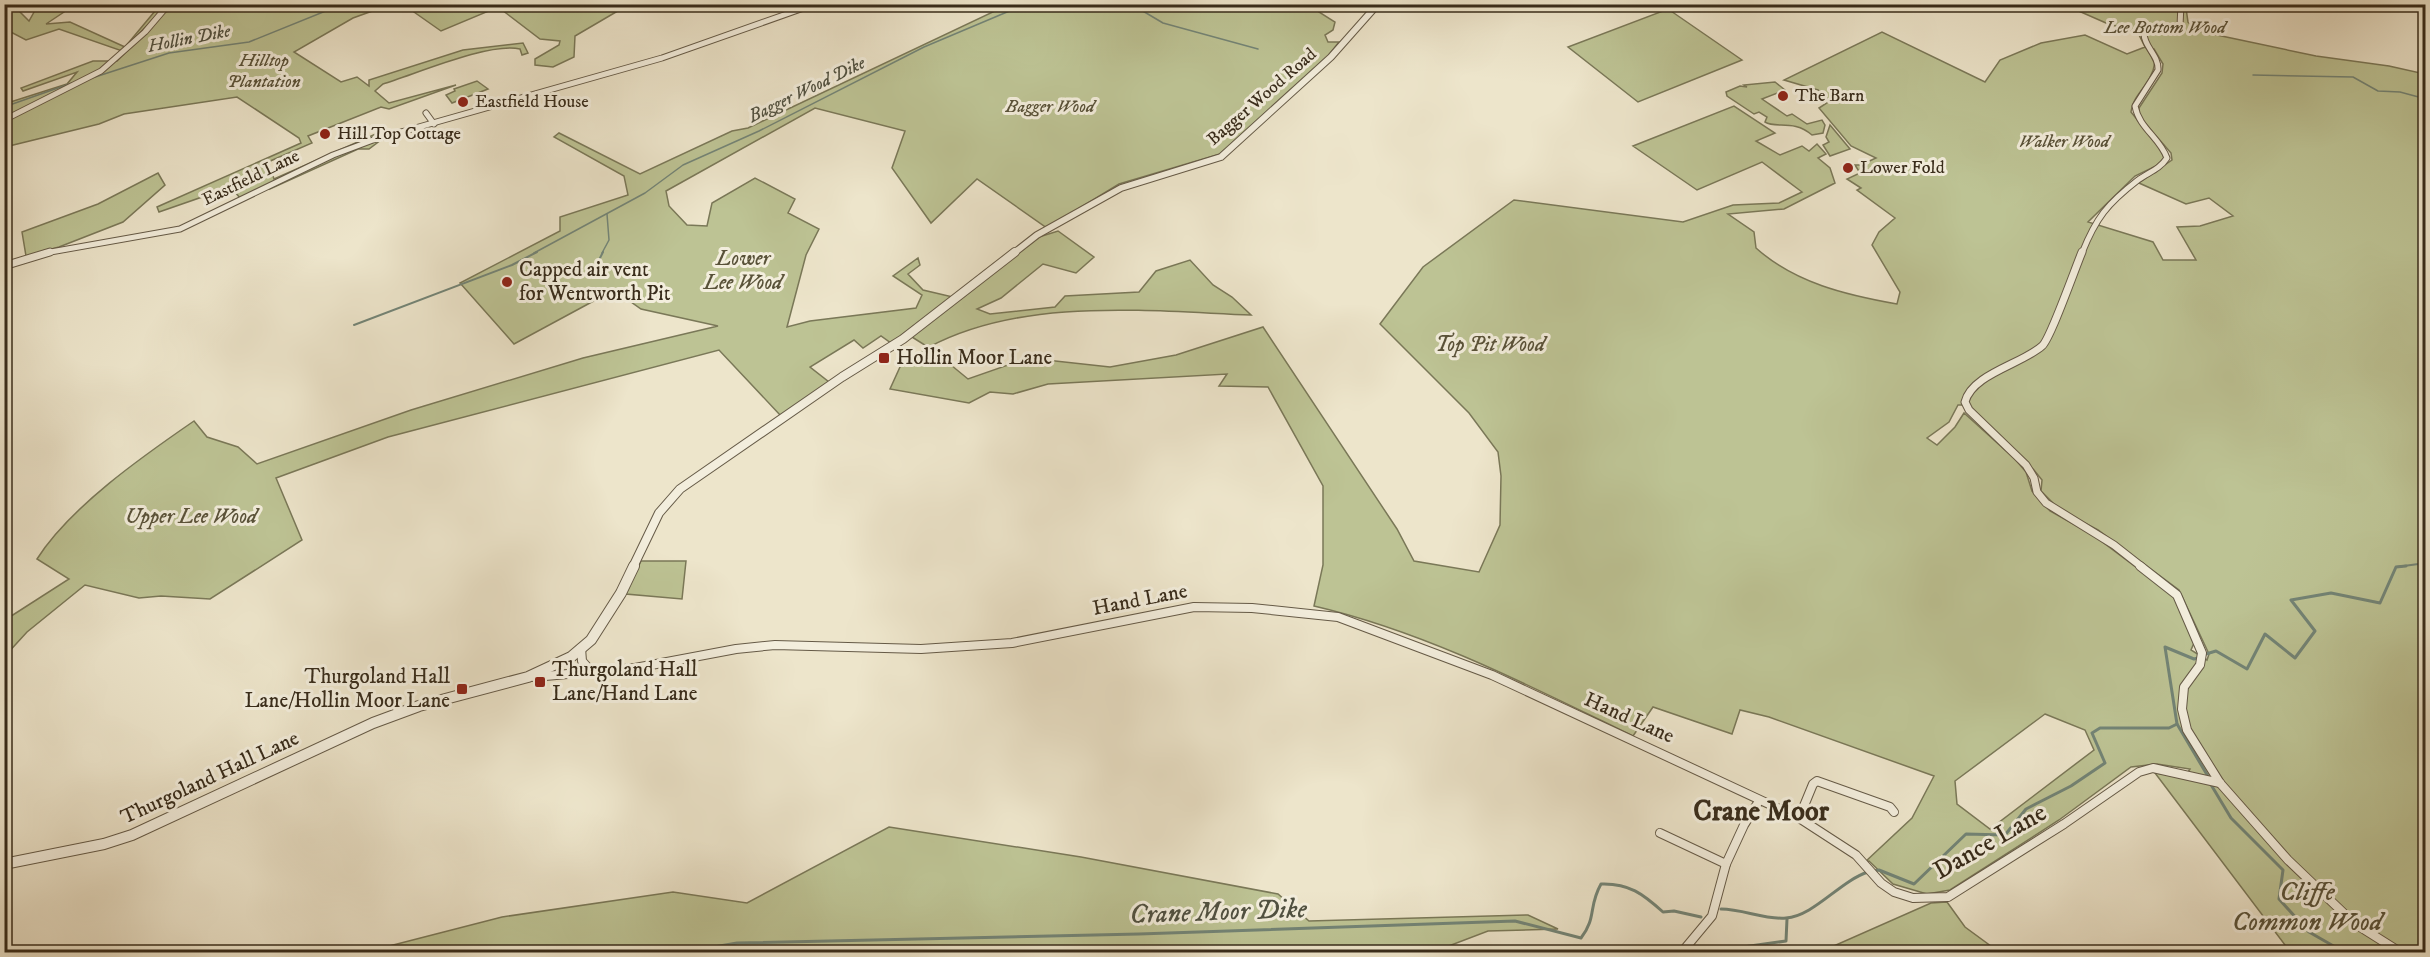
<svg xmlns="http://www.w3.org/2000/svg" width="2430" height="957" font-family="'IM FELL DW Pica',serif">
  <rect width="100%" height="100%" fill="#ede5cb"/>
  <filter id="stains"><feTurbulence type="fractalNoise" baseFrequency=".00333" numOctaves="4"/><feColorMatrix values="0 0 0 0 .2 0 0 0 0 .09 0 0 0 0 .02 0 0 0 .5 -.17"/></filter>
  <radialGradient id="worn" r=".72"><stop offset=".6" stop-color="#630" stop-opacity="0"/><stop offset="1" stop-color="#630" stop-opacity=".3"/></radialGradient>
  <g fill="#bdc394" stroke="#7a7858" stroke-width="1.5" fill-rule="evenodd">
    <path d="M257,4L389,5L353,18L294,52L341,82L357,77L369,86V80L463,50L523,43L528,53L522,55L520,49C489,42 416,74 383,84L375,91L389,103L456,85L389,109L381,107L308,136L312,143L268,162L274,179L378,133L403,129L385,137L369,149H358L270,189L271,185L240,198L231,187L159,212L157,207L301,143L299,138L237,97L124,114L99,124L5,147L4,104L67,84L77,72L23,91L21,88L93,61H117L165,12L199,5H226L231,11Z"/>
    <path d="M2143,4L2186,8L2188,22L2198,31L2316,56L2389,66L2425,74V952H2295L2285,945L2155,773L2185,777L2190,769L2157,764L2131,767L2059,820L1950,890L1927,894L1893,884L1869,861L1865,862L1912,818L1934,776L1769,717L1740,710L1732,734L1653,707L1633,736C1530,686 1426,632 1314,606L1323,565V486L1268,387L1219,386L1227,374L1048,384L1013,394L990,392L969,403L890,389L900,367L928,347L912,337L921,328L915,325L891,343L881,336L863,348L854,340L810,367L829,382L781,416L719,350L388,437L276,478L302,540L210,599L161,596L139,598L85,585L27,632L5,656V620L69,579L37,559C70,507 143,456 194,421L207,437L238,447L257,464L411,410L583,358L718,326L641,309L614,290L514,344L460,283L560,231V217L628,195L624,176L554,137L559,133L640,174L732,131L748,128L995,11L998,5H1308L1335,22L1333,30L1325,35L1328,42H1339L1328,56L1220,154L1119,184L1047,228L977,179L931,223L892,168L905,131L815,108L666,191L669,206L687,225L707,226L712,203L755,178L795,199L788,213L819,229L806,255L787,327L810,321L916,308L922,295L893,276L918,258L920,265L908,274L923,290L961,299L1039,237L1058,231L1094,257L1076,273L1043,264L1001,298L977,309L990,314L1055,307L1065,296L1139,292L1156,271L1190,260L1213,285L1232,297L1251,315C1147,311 1023,297 929,347L968,379L1028,358L1110,367L1176,355L1263,327L1397,529L1414,561L1479,572L1500,525L1501,476L1498,452L1469,413L1380,324L1423,267L1514,200L1683,222L1733,205L1779,203L1802,192L1762,162L1697,190L1633,146L1734,106L1775,133L1756,141L1780,155L1802,146L1809,151L1817,144L1826,154L1818,158L1830,168L1835,183L1784,209L1728,214L1754,232L1756,248C1795,283 1846,295 1897,304L1900,292L1872,245L1879,232L1895,218L1857,190L1861,188L1847,179L1860,173L1855,165H1861L1876,158L1851,146L1819,108L1830,101L1818,90L1784,80L1882,32L1985,82L2000,60L2041,43L2085,35L2127,54L2145,47L2138,33L2106,23L2074,9V5ZM2146,48L2154,49L2163,64L2162,73L2139,108V116L2171,153L2172,160L2139,183L2186,204L2209,198L2233,216L2200,226L2177,227L2196,260H2163L2153,242L2088,222L2135,176L2156,166L2164,158L2160,148L2131,112C2132,95 2152,85 2155,62ZM1958,405H1970L1972,411L2034,470L2042,480L2041,491L2060,510L2098,530L2179,590L2209,654L2207,660L2191,650L2194,643L2173,595L2093,535L2050,511L2032,491L2026,472L2015,459L1964,413L1955,427L1937,445L1927,438L1949,422ZM2045,714L2085,730L2094,750L1990,829L1957,804L1955,781Z"/>
    <path d="M38,5H60L67,10L46,24L70,22L125,47L160,5H167L122,51L59,29L26,40L5,29L4,6L15,7L29,21Z"/>
    <path d="M404,5L628,4V5L575,36L574,57L553,67L535,65V59L559,45L560,41L540,39L498,7L441,31Z"/>
    <path d="M1668,9L1742,60L1638,102L1568,47Z"/>
    <path d="M477,81L488,89L452,103L446,95L455,91L454,89Z"/>
    <path d="M1775,82L1785,90L1762,99L1787,116L1792,114L1807,124L1822,120L1825,125L1823,133L1812,135C1794,119 1776,129 1765,122L1767,117L1759,112L1754,114L1727,96L1726,92L1740,86L1747,87L1744,85Z"/>
    <path d="M1830,125L1850,149L1830,156L1823,145L1829,142L1826,137Z"/>
    <path d="M158,173L165,185L123,222L59,247L26,256L22,232L98,204Z"/>
    <path d="M641,561H686L682,599L626,594Z"/>
    <path d="M889,827L1081,857L1278,894L1309,921L1528,915L1558,929L1488,931L1433,952H366L502,917L673,892L747,903Z"/>
    <path d="M1947,902L1965,927L1999,952H1784L1827,949L1931,903Z"/>
  </g>
  <g fill="none" stroke-linecap="round" stroke-linejoin="round">
    <g stroke="#738476" stroke-width="1.5">
      <path d="M1131,4L1163,23L1258,49"/>
      <path d="M2253,75L2353,77L2378,91L2400,92L2426,99"/>
      <path d="M92,78L169,53L249,42L343,4"/>
      <path d="M4,107L72,83"/>
      <path d="M534,253L645,193L683,165L759,131L924,47L1026,4"/>
      <path d="M602,253L609,240L607,214"/>
    </g>
    <g stroke="#738476" stroke-width="2">
      <path d="M592,274L603,252"/>
      <path d="M354,325L512,265L537,252"/>
      <path d="M2396,567L2426,563"/>
    </g>
    <g stroke="#738476" stroke-width="3">
      <path d="M2206,654L2216,651L2247,669L2265,634L2295,658L2315,631L2291,600L2331,593L2380,603L2396,567L2406,566"/>
      <path d="M2177,724L2209,778"/>
      <path d="M2210,783L2231,818L2283,870L2279,899L2309,932L2344,952"/>
      <path d="M1874,871L1879,870L1914,884L1966,834L2005,835L2026,809L2071,786L2105,763L2092,733L2100,728H2169L2177,724L2165,647L2194,659L2198,658"/>
      <path d="M1721,909C1743,909 1765,920 1786,918C1814,916 1840,881 1868,872"/>
      <path d="M1743,947L1786,941L1787,919"/>
      <path d="M685,952L737,943L1139,934L1515,921L1581,938C1597,917 1588,907 1601,884C1629,883 1643,894 1663,912L1674,911L1701,917"/>
    </g>
    <g stroke="#655a47" stroke-width="7">
      <g id="minor-far2">
        <path d="M426,113L434,124"/>
        <path d="M4,120L101,71L145,32L169,4"/>
        <path d="M45,253L180,229L333,155L373,140L662,58L815,4"/>
        <path d="M2082,253C2096,218 2107,204 2138,180C2149,172 2159,170 2167,158C2160,138 2139,128 2135,106L2158,70C2159,55 2143,46 2144,32L2180,26L2181,4"/>
      </g>
    </g>
    <g stroke="#655a47" stroke-width="9">
      <g id="minor-far1">
        <path d="M2082,252C2076,266 2050,340 2042,346C2022,364 1972,374 1965,402L1969,410L2026,465L2034,478L2037,492L2046,503L2114,545L2142,567"/>
        <path d="M4,266L50,252"/>
      </g>
    </g>
    <g stroke="#655a47" stroke-width="10">
      <g id="minor">
        <path d="M2140,566L2177,595L2202,653L2200,665L2184,687L2182,709L2187,730L2220,783L2288,860L2354,923L2400,952"/>
        <path d="M581,648L582,661L591,671"/>
        <path d="M534,677L635,668L736,649L775,645L921,649L1012,643L1194,607L1252,608L1338,617L1492,675L1799,818L1856,855L1881,883L1894,892L1913,898L1948,897L2064,824L2139,772L2153,768L2220,783"/>
        <path d="M1799,818L1813,784L1817,781L1890,807L1894,812"/>
        <path d="M1660,833L1726,864"/>
        <path d="M1682,952L1712,916L1726,864L1744,825L1759,801"/>
      </g>
    </g>
    <g stroke="#655a47" stroke-width="8">
      <path id="tertiary-far2" d="M1014,253L1037,235L1121,188L1221,157L1331,57L1378,4"/>
    </g>
    <g stroke="#655a47" stroke-width="10">
      <path id="tertiary-far1" d="M633,567L659,513L680,489L842,377L903,339L1015,252"/>
    </g>
    <g stroke="#655a47" stroke-width="12">
      <path id="tertiary" d="M4,864L104,844L132,835L373,723L419,706L528,677L571,657L591,640L621,593L634,566"/>
    </g>
    <use href="#minor-far2" stroke="#f3eedd" stroke-width="5"/>
    <use href="#minor-far1" stroke="#f3eedd" stroke-width="7"/>
    <use href="#minor" stroke="#f3eedd" stroke-width="8"/>
    <use href="#tertiary-far2" stroke="#f3eedd" stroke-width="6"/>
    <use href="#tertiary-far1" stroke="#f3eedd" stroke-width="8"/>
    <use href="#tertiary" stroke="#f3eedd" stroke-width="10"/>
  </g>
  <g fill="#8f2418" stroke="#f3eedd" stroke-width="2">
    <circle cx="1783" cy="96" r="6"/>
    <circle cx="463" cy="102" r="6"/>
    <circle cx="325" cy="134" r="6"/>
    <circle cx="1848" cy="168" r="6"/>
    <circle cx="507" cy="282" r="6"/>
    <rect x="878" y="352" width="12" height="12" rx="3"/>
    <rect x="534" y="676" width="12" height="12" rx="3"/>
    <rect x="456" y="683" width="12" height="12" rx="3"/>
  </g>
  <g text-anchor="middle" dominant-baseline="central" stroke-width="6" stroke-linejoin="round" paint-order="stroke">
    <g font-size="18" font-style="italic" fill="#595239" stroke="#f3eedd">
      <text x="2165" y="28">Lee Bottom Wood</text>
      <text x="264" y="61">Hilltop<tspan x="264" dy="21">Plantation</tspan></text>
      <text x="1050" y="107">Bagger Wood</text>
      <text x="2064" y="142">Walker Wood</text>
    </g>
    <g font-size="18" font-style="italic" fill="#505141" stroke="#f3eedd">
      <text transform="translate(189 39) rotate(-11)">Hollin Dike</text>
      <text transform="translate(807 90) rotate(-26)">Bagger Wood Dike</text>
    </g>
    <g font-size="18" fill="#382c1b" stroke="#f3eedd" text-anchor="start">
      <text x="1795" y="96">The Barn</text>
      <text x="475" y="102">Eastfield House</text>
      <text x="337" y="134">Hill Top Cottage</text>
      <text x="1860" y="168">Lower Fold</text>
    </g>
    <g font-size="18" fill="#382c1b" stroke="#f3eedd">
      <text transform="translate(1262 97) rotate(-41)">Bagger Wood Road</text>
      <text transform="translate(251 178) rotate(-26)">Eastfield Lane</text>
    </g>
    <g font-size="21" font-style="italic" fill="#595239" stroke="#f3eedd">
      <text x="743" y="259">Lower<tspan x="743" dy="24">Lee Wood</tspan></text>
      <text x="1490" y="345">Top Pit Wood</text>
      <text x="191" y="517">Upper Lee Wood</text>
    </g>
    <g font-size="21" fill="#382c1b" stroke="#f3eedd" text-anchor="start">
      <text x="519" y="270">Capped air vent<tspan x="519" dy="24">for Wentworth Pit</tspan></text>
      <text x="896" y="358">Hollin Moor Lane</text>
      <text x="552" y="670">Thurgoland Hall<tspan x="552" dy="24">Lane/Hand Lane</tspan></text>
      <text x="450" y="677" text-anchor="end">Thurgoland Hall<tspan x="450" dy="24">Lane/Hollin Moor Lane</tspan></text>
    </g>
    <g font-size="21" fill="#382c1b" stroke="#f3eedd">
      <text transform="translate(1140 600) rotate(-11)">Hand Lane</text>
      <text transform="translate(1629 718) rotate(24)">Hand Lane</text>
      <text transform="translate(210 778) rotate(-25)">Thurgoland Hall Lane</text>
    </g>
    <g font-size="26" fill="#382c1b" stroke="#f3eedd">
      <text transform="translate(1990 842) rotate(-30)">Dance Lane</text>
    </g>
    <g font-size="26" font-style="italic" fill="#595239" stroke="#f3eedd">
      <text x="2307" y="892">Cliffe<tspan x="2307" dy="30">Common Wood</tspan></text>
    </g>
    <g font-size="27" font-style="italic" fill="#505141" stroke="#f3eedd">
      <text transform="translate(1218 912) rotate(-2)">Crane Moor Dike</text>
    </g>
    <g font-size="28" font-weight="bold" fill="#382c1b" stroke="#f3eedd">
      <text x="1761" y="811">Crane Moor</text>
    </g>
  </g>
  <rect width="2430" height="957" fill="none" stroke="#ede5cb" stroke-width="24"/>
  <rect x="6" y="6" width="2418" height="945" fill="none" stroke="#382c1b" stroke-width="3"/>
  <rect x="12" y="12" width="2406" height="933" fill="none" stroke="#382c1b" stroke-width="1.5"/>
  <rect width="100%" height="100%" filter="url(#stains)"/>
  <rect width="100%" height="100%" fill="url(#worn)"/>
</svg>
